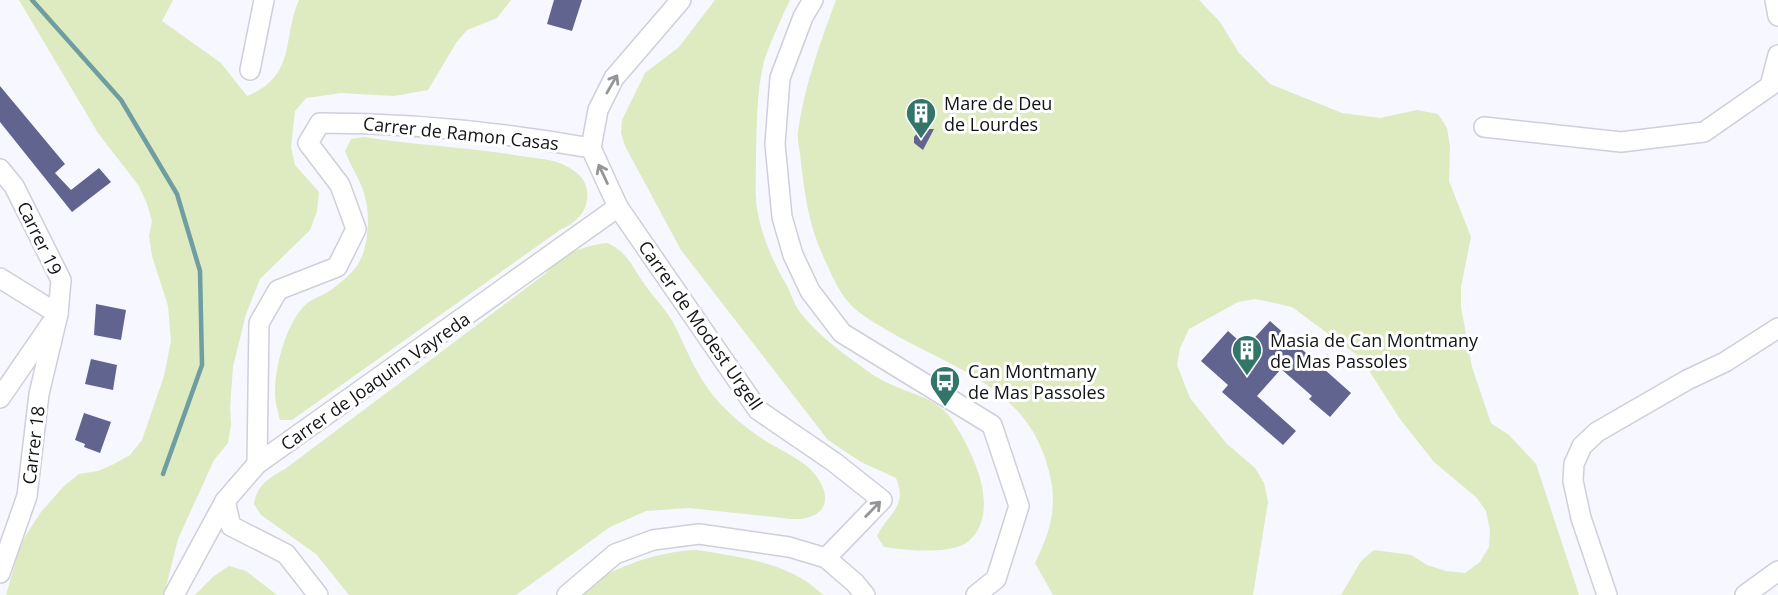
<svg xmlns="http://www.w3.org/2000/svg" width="1778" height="595" font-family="'Open Sans',sans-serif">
  <rect width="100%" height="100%" fill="#f6f7ff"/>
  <g fill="#deeabf">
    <path d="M19,0H173L162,21L221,63L247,96C297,76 282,38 299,0H511L497,18L467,30L456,43L428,90L394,96L341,93L306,98L295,111L291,147L295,165L319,192L317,211L310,230L260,279L246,314L233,367L230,407L231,425L228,443L214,460L178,539L164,595H6L21,543L41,512L64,486L79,474L98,471L114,464L130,455L142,440L164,376L171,341L168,306L152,256L149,236L152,221L147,204L139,186L98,133Z"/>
    <path d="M715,0H790C781,19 772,38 765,58C756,91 757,124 756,158C756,172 755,186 756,200C758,227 772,261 786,284C791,293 794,304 800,312C814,331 836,348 855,362C866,370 878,379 890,384C911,394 936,398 950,417C970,446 1002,507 971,539C956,556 905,550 884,547L877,536C889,512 908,507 896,478L861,462L828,440L681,250L625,146L621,133L622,120L645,73L679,47Z"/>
    <path d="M836,0H1199L1220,22L1239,53L1270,84L1342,113L1380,118L1417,110L1438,114L1447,128L1450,147L1449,181L1471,237L1461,287V307L1472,367L1491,423L1509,435L1536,464L1579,595H1341L1361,561L1374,550L1411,555L1427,565L1446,571L1465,573L1480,562L1489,547L1490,530L1486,511L1476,497L1434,462L1400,419L1361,358L1292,307L1256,299L1238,302L1189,329L1180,348L1177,365L1190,398L1226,443L1255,468L1264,483L1268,502L1253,595H1053L1035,563C1053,526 1059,501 1046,461C1023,387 953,368 892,333C877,324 861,316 849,303C837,289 831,273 823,256C808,223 804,190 800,153C799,146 797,139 798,132C804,87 820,43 836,0Z"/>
    <path d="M364,137C414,145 464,147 514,155C529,158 548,158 562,164C577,171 590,181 587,200C585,215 573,224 560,230L292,420H280C278,412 275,402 275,394C275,366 285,328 303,307C310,299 322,296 331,290C340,283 352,274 358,264C368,249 370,218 366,201C363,183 351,168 345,151L351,139Z"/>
    <path d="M607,243C628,252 632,267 645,285C654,298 666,309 674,324C685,346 694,370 709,390C723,410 748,430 769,443C783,451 798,458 810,469C835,494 829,521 791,519L689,508L646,511L610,527L516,595H349L316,554L261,515L254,504C257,485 269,478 285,469L545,274C561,254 582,246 607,243Z"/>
    <path d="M696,550C741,557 789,562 823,595H566C609,572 647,552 696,550Z"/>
    <path d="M229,566L246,571L277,595H195L214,576Z"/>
  </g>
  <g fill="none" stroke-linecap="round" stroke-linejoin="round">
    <path stroke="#6e9ea1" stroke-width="4.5" d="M32,0L121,100L177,194L200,271L202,365L163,474"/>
  </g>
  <g fill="#61648f">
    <path d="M554,0H582L572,31L547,24Z"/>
    <path d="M0,86L65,164L55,173L71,190L99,168L111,182L72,212L0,122Z"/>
    <path d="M921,129H934L923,150L914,143V137Z"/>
    <path d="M96,304L126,310L121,340L94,335Z"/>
    <path d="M1270,321L1351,393L1330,417L1309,399L1312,396L1281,369L1257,396L1296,431L1283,445L1222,392L1228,385L1201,361L1228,331L1246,347Z"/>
    <path d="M91,359L117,365L113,390L85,384Z"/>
    <path d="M84,413L111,422L100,453L84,447L85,444L75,440Z"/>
  </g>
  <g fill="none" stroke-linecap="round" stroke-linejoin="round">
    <g stroke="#cecfd9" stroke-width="22">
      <g id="minor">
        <path d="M813,0L803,17L780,78L775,144L782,217L793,255L810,291L842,333L992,425L1019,506L996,579L976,595"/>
        <path d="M1775,0L1778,16"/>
        <path d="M250,70L264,0"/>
        <path d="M1484,127L1621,142L1704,132L1770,86L1778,55"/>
        <path d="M591,148L618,207L758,410L834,462L882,500L826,558"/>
        <path d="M591,148L598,110L614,78L681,0"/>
        <path d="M0,169L14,186L61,280L58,314L39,394L27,496L0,573"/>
        <path d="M0,278L58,314"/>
        <path d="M0,398L51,324"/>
        <path d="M257,464L259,323L278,290L337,267L356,229L340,185L308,143L320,123C411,123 501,132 591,148"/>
        <path d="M225,501L231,526L286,554L318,595"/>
        <path d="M174,595L225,501L257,464L618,207"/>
        <path d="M567,595L615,554L653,540L699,534L789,547L826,558L855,583L865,595"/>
        <path d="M1607,595L1581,518L1573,481L1574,464L1582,446L1597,432L1687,380L1725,362L1778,328"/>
        <path d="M1745,595L1778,571"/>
      </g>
    </g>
    <use href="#minor" stroke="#fff" stroke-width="19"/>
  </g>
  <defs><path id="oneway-shaft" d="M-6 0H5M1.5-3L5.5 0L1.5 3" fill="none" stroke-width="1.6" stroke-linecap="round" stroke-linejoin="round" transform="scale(1.75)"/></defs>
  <g stroke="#949596">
    <use href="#oneway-shaft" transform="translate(612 84) rotate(-60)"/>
    <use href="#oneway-shaft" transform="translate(603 174) rotate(-115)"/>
    <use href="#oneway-shaft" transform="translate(873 509) rotate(-46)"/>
  </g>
  <defs>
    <g id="building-pin" transform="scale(1.575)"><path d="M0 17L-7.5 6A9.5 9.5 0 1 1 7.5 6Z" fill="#32766a" stroke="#fff"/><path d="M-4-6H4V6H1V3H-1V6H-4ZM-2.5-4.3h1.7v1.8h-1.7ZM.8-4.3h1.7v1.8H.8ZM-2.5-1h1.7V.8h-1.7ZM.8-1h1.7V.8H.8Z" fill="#fff"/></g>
    <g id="bus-pin" transform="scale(1.575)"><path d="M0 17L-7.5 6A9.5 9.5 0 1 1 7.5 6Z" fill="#32766a" stroke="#fff"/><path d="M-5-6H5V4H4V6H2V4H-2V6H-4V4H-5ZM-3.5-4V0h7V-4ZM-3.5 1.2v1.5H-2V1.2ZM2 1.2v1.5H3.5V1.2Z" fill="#fff"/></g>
  </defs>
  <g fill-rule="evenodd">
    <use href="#building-pin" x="921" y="113"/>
    <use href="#building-pin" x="1247" y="350"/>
    <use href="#bus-pin" x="945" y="381"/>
  </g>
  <g text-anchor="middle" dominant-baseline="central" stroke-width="6" stroke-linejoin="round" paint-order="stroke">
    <g font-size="18" fill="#121316" stroke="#fff" text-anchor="start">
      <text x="944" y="103">Mare de Deu<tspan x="944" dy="21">de Lourdes</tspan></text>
      <text x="1270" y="340">Masia de Can Montmany<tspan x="1270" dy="21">de Mas Passoles</tspan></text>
      <text x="968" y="371">Can Montmany<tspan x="968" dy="21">de Mas Passoles</tspan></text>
    </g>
    <g font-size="18" fill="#121316" stroke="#fff">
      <text transform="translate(461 133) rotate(6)">Carrer de Ramon Casas</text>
      <text transform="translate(40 238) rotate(64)">Carrer 19</text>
      <text transform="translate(701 325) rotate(55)">Carrer de Modest Urgell</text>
      <text transform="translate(375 381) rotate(-35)">Carrer de Joaquim Vayreda</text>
      <text transform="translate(33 445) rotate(-83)">Carrer 18</text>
    </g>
  </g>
</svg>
